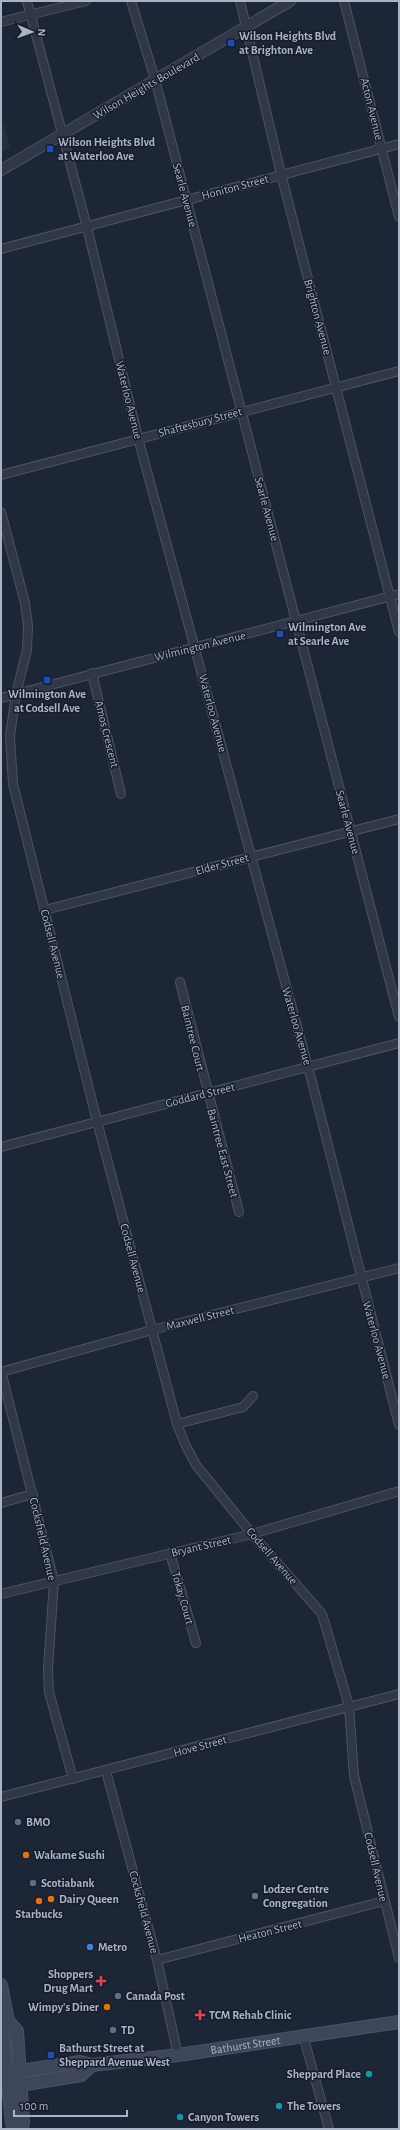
<svg xmlns="http://www.w3.org/2000/svg" width="400" height="2130" font-family="'Alegreya Sans',sans-serif">
  <rect width="100%" height="100%" fill="#1d2637"/>
  <path fill="#1f3338" d="M1,115L10,147L1,153Z"/>
  <g fill="none" stroke-linecap="round" stroke-linejoin="round">
    <g stroke="#4b5263" stroke-width="10">
      <g id="minor">
        <path d="M27,1L87,227L138,438L311,1078L399,1425"/>
        <path d="M131,1L155,79L399,1017"/>
        <path d="M240,1L281,174L399,632"/>
        <path d="M344,1L399,217"/>
        <path d="M1,22L86,1"/>
        <path d="M1,249L399,144"/>
        <path d="M1,475L399,371"/>
        <path d="M1,512L25,603L28,626L27,650L16,694L10,736L13,784L97,1121L177,1424L185,1444L196,1465L252,1534L322,1614L349,1706L354,1776L399,1958"/>
        <path d="M92,673L121,794"/>
        <path d="M1,698L399,594"/>
        <path d="M45,910L399,819"/>
        <path d="M180,982L239,1212"/>
        <path d="M1,1147L399,1043"/>
        <path d="M1,1371L54,1581L48,1669L49,1692L73,1779"/>
        <path d="M1,1372L152,1330L399,1268"/>
        <path d="M177,1424L243,1407L253,1396"/>
        <path d="M1,1503L33,1494"/>
        <path d="M170,1553L196,1643"/>
        <path d="M1,1594L252,1534L399,1491"/>
        <path d="M106,1771L157,1960L178,2055"/>
        <path d="M1,1797L399,1694"/>
        <path d="M157,1960L384,1901"/>
        <path d="M303,2035L329,2129"/>
      </g>
    </g>
    <g stroke="#4b5263" stroke-width="12">
      <path id="tertiary" d="M1,170L290,1"/>
    </g>
    <g stroke="#4b5263" stroke-width="14">
      <g id="secondary">
        <path d="M1,1985L8,2021L17,2031L23,2123L21,2129"/>
        <path d="M8,2021L3,2033L12,2123L15,2129"/>
        <path id="s1" d="M1,2074L80,2062L92,2065L178,2055L399,2022"/>
        <path d="M14,2086L81,2075L92,2065"/>
      </g>
    </g>
    <use href="#minor" stroke="#303848" stroke-width="8"/>
    <use href="#tertiary" stroke="#303848" stroke-width="10"/>
    <use href="#secondary" stroke="#3e465b" stroke-width="12"/>
  </g>
  <g fill="#1a4fb4" stroke="#161d2c" stroke-width="1.5">
    <rect x="227" y="39" width="8" height="8" rx="2"/>
    <rect x="46" y="145" width="8" height="8" rx="2"/>
    <rect x="276" y="630" width="8" height="8" rx="2"/>
    <rect x="43" y="676" width="8" height="8" rx="2"/>
    <rect x="47" y="2051" width="8" height="8" rx="2"/>
  </g>
  <g fill="#5c6f8a" stroke="#161d2c" stroke-width="1.5">
    <circle cx="18" cy="1822" r="4"/>
    <circle cx="33" cy="1883" r="4"/>
    <circle cx="118" cy="1996" r="4"/>
    <circle cx="113" cy="2030" r="4"/>
  </g>
  <g fill="#e8710a" stroke="#161d2c" stroke-width="1.5">
    <circle cx="26" cy="1855" r="4"/>
    <circle cx="51" cy="1899" r="4"/>
    <circle cx="39" cy="1901" r="4"/>
    <circle cx="107" cy="2007" r="4"/>
  </g>
  <circle fill="#6b7280" stroke="#161d2c" stroke-width="1.5" cx="255" cy="1896" r="4"/>
  <circle fill="#3f7fe0" stroke="#161d2c" stroke-width="1.5" cx="90" cy="1947" r="4"/>
  <g fill="#e0444e" stroke="#161d2c" stroke-width="1.5">
    <path d="M99 1975h4v4h4v4h-4v4h-4v-4h-4v-4h4z"/>
    <path d="M198 2009h4v4h4v4h-4v4h-4v-4h-4v-4h4z"/>
  </g>
  <g fill="#0f9aa8" stroke="#161d2c" stroke-width="1.5">
    <circle cx="369" cy="2074" r="4"/>
    <circle cx="279" cy="2106" r="4"/>
    <circle cx="180" cy="2117" r="4"/>
  </g>
  <g text-anchor="middle" dominant-baseline="central" stroke-width="3" stroke-linejoin="round" paint-order="stroke">
    <g font-size="12" font-weight="bold" fill="#aab2c5" stroke="#161d2c" text-anchor="start">
      <text x="239" y="36">Wilson Heights Blvd<tspan x="239" dy="14">at Brighton Ave</tspan></text>
      <text x="58" y="142">Wilson Heights Blvd<tspan x="58" dy="14">at Waterloo Ave</tspan></text>
      <text x="288" y="627">Wilmington Ave<tspan x="288" dy="14">at Searle Ave</tspan></text>
      <text x="47" y="694" text-anchor="middle">Wilmington Ave<tspan x="47" dy="14">at Codsell Ave</tspan></text>
      <text x="26" y="1822">BMO</text>
      <text x="34" y="1855">Wakame Sushi</text>
      <text x="41" y="1883">Scotiabank</text>
      <text x="263" y="1889">Lodzer Centre<tspan x="263" dy="14">Congregation</tspan></text>
      <text x="59" y="1899">Dairy Queen</text>
      <text x="39" y="1914" text-anchor="middle">Starbucks</text>
      <text x="98" y="1947">Metro</text>
      <text x="93" y="1974" text-anchor="end">Shoppers<tspan x="93" dy="14">Drug Mart</tspan></text>
      <text x="126" y="1996">Canada Post</text>
      <text x="99" y="2007" text-anchor="end">Wimpy's Diner</text>
      <text x="209" y="2015">TCM Rehab Clinic</text>
      <text x="121" y="2030">TD</text>
      <text x="59" y="2048">Bathurst Street at<tspan x="59" dy="14">Sheppard Avenue West</tspan></text>
      <text x="361" y="2074" text-anchor="end">Sheppard Place</text>
      <text x="287" y="2106">The Towers</text>
      <text x="188" y="2117">Canyon Towers</text>
    </g>
    <g font-size="12" fill="#aab2c5" stroke="#161d2c">
      <text transform="translate(146 86) rotate(-30)">Wilson Heights Boulevard</text>
      <text transform="translate(372 109) rotate(76)">Acton Avenue</text>
      <text transform="translate(235 187) rotate(-15)">Honiton Street</text>
      <text transform="translate(185 195) rotate(75)">Searle Avenue</text>
      <text transform="translate(318 317) rotate(75)">Brighton Avenue</text>
      <text transform="translate(129 400) rotate(76)">Waterloo Avenue</text>
      <text transform="translate(200 422) rotate(-15)">Shaftesbury Street</text>
      <text transform="translate(267 509) rotate(75)">Searle Avenue</text>
      <text transform="translate(200 646) rotate(-14)">Wilmington Avenue</text>
      <text transform="translate(213 713) rotate(75)">Waterloo Avenue</text>
      <text transform="translate(107 734) rotate(76)">Amos Crescent</text>
      <text transform="translate(348 822) rotate(75)">Searle Avenue</text>
      <text transform="translate(222 864) rotate(-15)">Elder Street</text>
      <text transform="translate(53 944) rotate(76)">Codsell Avenue</text>
      <text transform="translate(297 1026) rotate(74)">Waterloo Avenue</text>
      <text transform="translate(193 1038) rotate(76)">Baintree Court</text>
      <text transform="translate(200 1095) rotate(-14)">Goddard Street</text>
      <text transform="translate(223 1153) rotate(75)">Baintree East Street</text>
      <text transform="translate(133 1258) rotate(75)">Codsell Avenue</text>
      <text transform="translate(200 1318) rotate(-14)">Maxwell Street</text>
      <text transform="translate(377 1340) rotate(75)">Waterloo Avenue</text>
      <text transform="translate(43 1539) rotate(77)">Cocksfield Avenue</text>
      <text transform="translate(201 1546) rotate(-13)">Bryant Street</text>
      <text transform="translate(272 1556) rotate(49)">Codsell Avenue</text>
      <text transform="translate(183 1598) rotate(74)">Tokay Court</text>
      <text transform="translate(200 1746) rotate(-15)">Hove Street</text>
      <text transform="translate(376 1867) rotate(77)">Codsell Avenue</text>
      <text transform="translate(144 1912) rotate(75)">Cocksfield Avenue</text>
      <text transform="translate(270 1931) rotate(-14)">Heaton Street</text>
      <text stroke="none"><textPath href="#s1" startOffset="247">Bathurst Street</textPath></text>
    </g>
  </g>
  <rect width="400" height="2130" fill="none" stroke="#aab2c5" stroke-width="4"/>
  <g transform="translate(32 32) rotate(92)" stroke="#161d2c" stroke-width="3" paint-order="stroke">
  <path d="M0-3L7 15L0 10L-7 15Z" fill="#aab2c5"/>
  <text y="-6" font-size="11" font-weight="bold" text-anchor="middle" fill="#aab2c5">N</text>
  </g>
  <path d="M14 2110v6h113v-6" fill="none" stroke="#aab2c5" stroke-width="2"/>
  <text x="20" y="2110" font-size="12" fill="#aab2c5" stroke="#161d2c" stroke-width="3" paint-order="stroke">100 m</text>
</svg>
